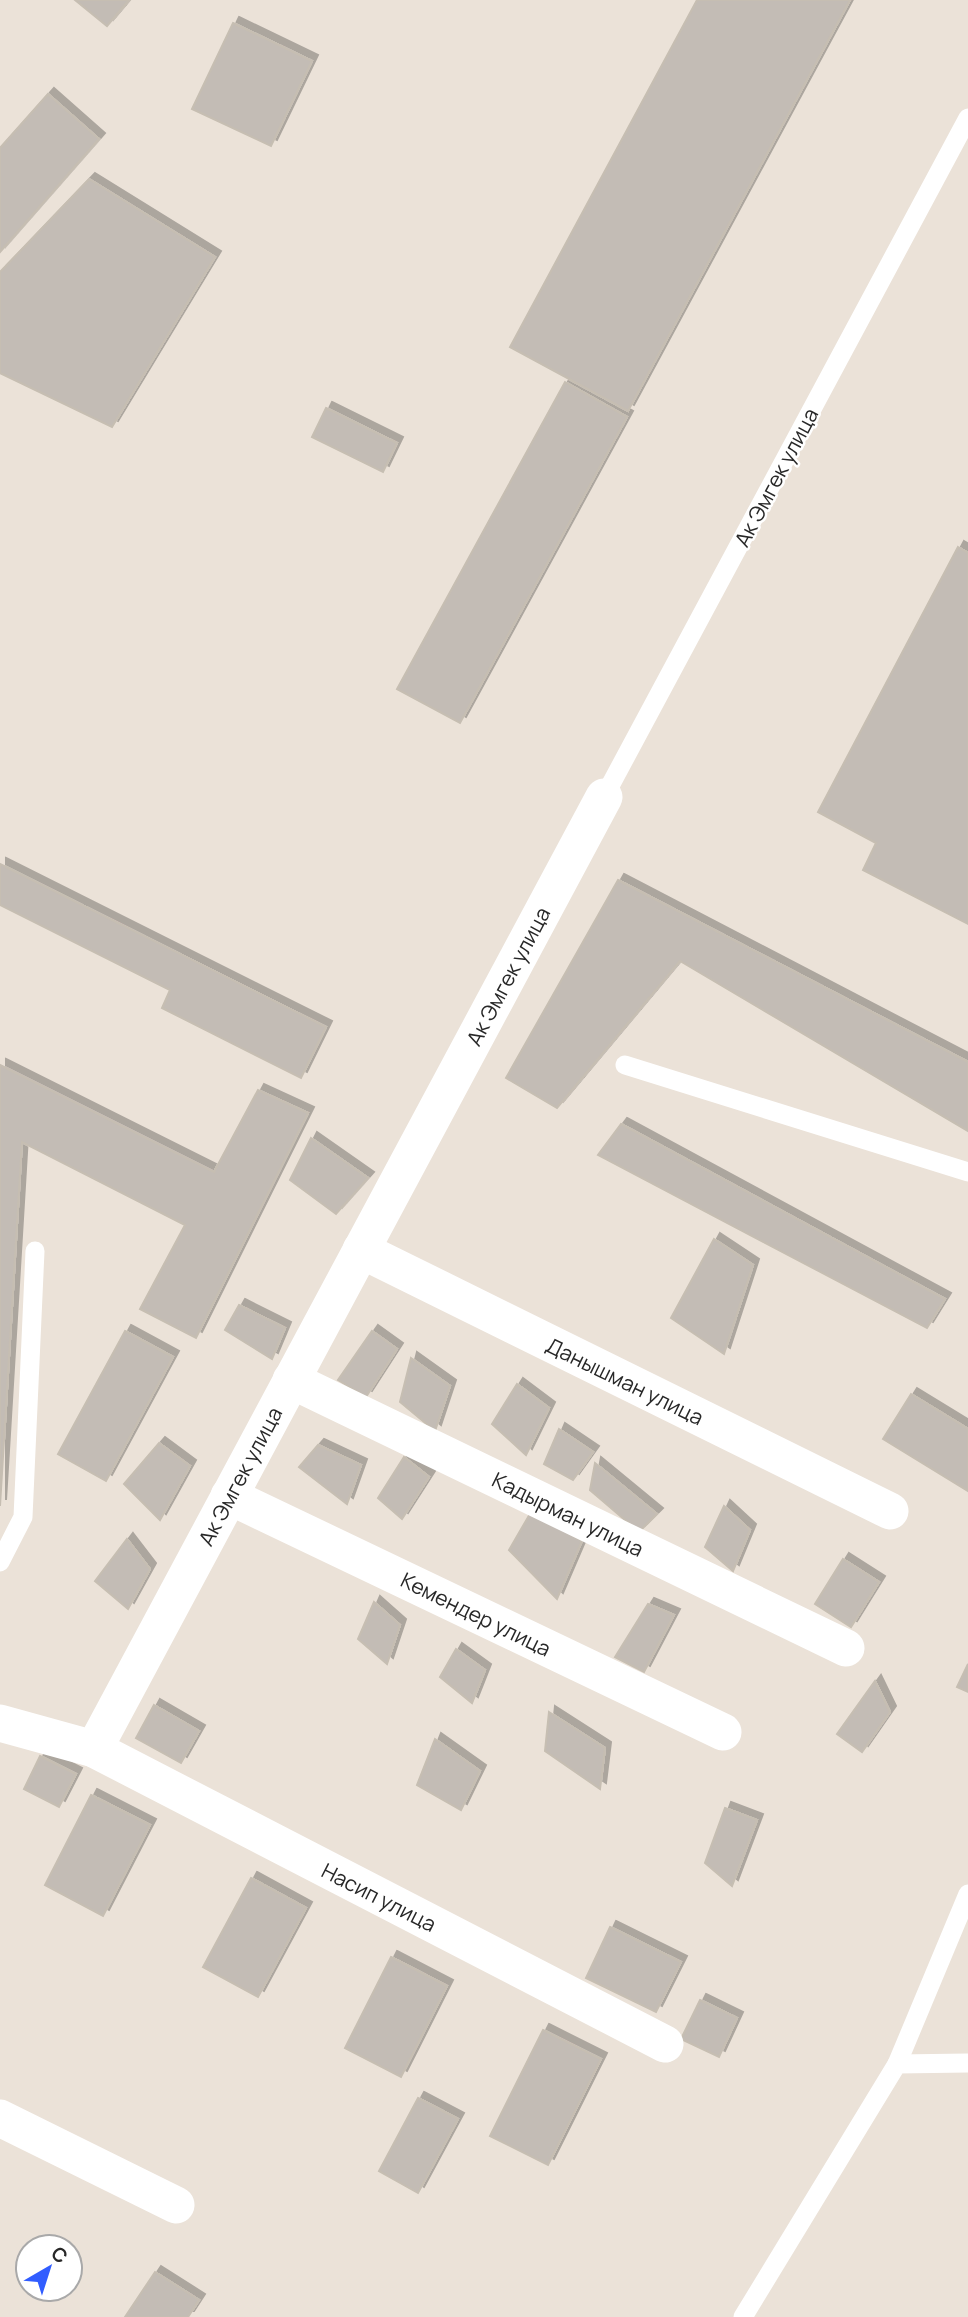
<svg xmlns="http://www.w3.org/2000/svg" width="968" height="2317" font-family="Manrope,sans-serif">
  <defs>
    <filter id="shadow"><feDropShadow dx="6" dy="-6" stdDeviation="0" flood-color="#0004"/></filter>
  </defs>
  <rect width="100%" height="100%" fill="#ebe2d8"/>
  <g fill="#c3bcb5" stroke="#c6beb2" stroke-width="2" filter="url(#shadow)">
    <path d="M75,0H129L107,26Z"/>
    <path d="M697,0H850L628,411L510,347Z"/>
    <path d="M233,23L312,61L271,146L192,109Z"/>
    <path d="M48,94L99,139L0,252V148Z"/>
    <path d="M89,179L215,257L112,427L0,373V272Z"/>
    <path d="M565,382L627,417L460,723L397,689Z"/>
    <path d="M326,408L397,443L383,472L312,437Z"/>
    <path d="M958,547L968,553V924L863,870L876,843L818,812Z"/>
    <path d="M0,864L326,1027L301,1078L162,1008L170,990L0,905Z"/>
    <path d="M618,880L968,1062V1131L680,961L557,1108L506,1078Z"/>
    <path d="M0,1065L214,1172L258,1090L308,1113L196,1338L140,1309L185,1225L22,1142L0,1506Z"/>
    <path d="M621,1124L945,1299L927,1328L598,1155Z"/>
    <path d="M311,1138L368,1178L336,1214L290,1180Z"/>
    <path d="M714,1239L753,1265L724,1354L671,1318Z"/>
    <path d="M239,1305L285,1328L272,1359L225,1330Z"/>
    <path d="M125,1331L173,1357L106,1481L58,1454Z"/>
    <path d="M372,1331L397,1349L366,1397L338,1380Z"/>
    <path d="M411,1358L450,1386L435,1431L400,1402Z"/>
    <path d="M517,1384L549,1408L526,1455L492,1424Z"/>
    <path d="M911,1394L968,1429V1491L883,1439Z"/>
    <path d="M559,1429L593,1452L573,1480L544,1464Z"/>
    <path d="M159,1443L190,1466L160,1520L124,1484Z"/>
    <path d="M318,1445L361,1465L347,1504L299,1467Z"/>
    <path d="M404,1457L429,1477L402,1519L378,1498Z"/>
    <path d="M595,1463L657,1514L639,1532L590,1490Z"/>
    <path d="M724,1506L750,1530L733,1571L705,1547Z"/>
    <path d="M531,1512L582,1541L557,1599L509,1550Z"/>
    <path d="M127,1539L150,1569L128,1609L95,1581Z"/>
    <path d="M843,1559L879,1582L851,1627L815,1604Z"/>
    <path d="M374,1602L400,1625L387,1664L358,1639Z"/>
    <path d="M648,1604L674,1615L644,1672L615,1657Z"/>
    <path d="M456,1649L485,1670L472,1703L440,1677Z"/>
    <path d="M968,1664V1692L957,1687Z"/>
    <path d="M875,1681L890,1712L862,1752L837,1734Z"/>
    <path d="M154,1705L199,1731L181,1763L136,1738Z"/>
    <path d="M549,1712L605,1748L600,1789L545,1751Z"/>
    <path d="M435,1739L480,1771L461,1810L417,1785Z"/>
    <path d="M40,1756L76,1774L59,1807L24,1789Z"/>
    <path d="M91,1795L150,1825L103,1916L45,1885Z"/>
    <path d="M725,1808L757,1820L732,1886L705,1863Z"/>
    <path d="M251,1878L306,1908L258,1997L203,1967Z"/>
    <path d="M610,1927L681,1962L656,2012L586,1978Z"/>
    <path d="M391,1957L447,1986L401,2077L345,2048Z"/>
    <path d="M700,2000L737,2018L719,2057L681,2039Z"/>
    <path d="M543,2030L601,2059L548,2165L490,2136Z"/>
    <path d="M418,2098L458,2119L418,2193L379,2171Z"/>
    <path d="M155,2272L199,2300L188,2317H125Z"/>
  </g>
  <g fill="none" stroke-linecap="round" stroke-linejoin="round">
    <g stroke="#fff" stroke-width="19">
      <path d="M604,797L968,118"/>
      <path d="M625,1065L968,1172"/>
      <path d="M0,1562L23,1517L35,1251"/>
      <path d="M897,2064L968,1894"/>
      <path d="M743,2317L897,2064L968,2063"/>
    </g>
    <g stroke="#fff" stroke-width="37">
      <path d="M361,1250L890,1511"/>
      <path d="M291,1380L846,1648"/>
      <path d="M229,1496L723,1732"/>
      <path d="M0,1723L94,1749L665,2044"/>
      <path d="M94,1749L604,797"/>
      <path d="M0,2118L176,2205"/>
    </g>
  </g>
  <g text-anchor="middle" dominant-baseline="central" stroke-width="5" stroke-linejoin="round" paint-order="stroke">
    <g font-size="21" fill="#282828" stroke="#fff">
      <text transform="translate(776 477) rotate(-62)">Ак Эмгек улица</text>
      <text transform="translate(508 976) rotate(-62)">Ак Эмгек улица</text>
      <text transform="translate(625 1381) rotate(26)">Данышман улица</text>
      <text transform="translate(240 1476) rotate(-62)">Ак Эмгек улица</text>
      <text transform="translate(568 1514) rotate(26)">Кадырман улица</text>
      <text transform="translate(476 1614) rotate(26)">Кемендер улица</text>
      <text transform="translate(379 1897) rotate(27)">Насип улица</text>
    </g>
  </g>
  <g transform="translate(49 2268) rotate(39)"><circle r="33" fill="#ffffff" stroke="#a9a9a9" stroke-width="2"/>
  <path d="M0-5L12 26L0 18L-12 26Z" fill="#315dff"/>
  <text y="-10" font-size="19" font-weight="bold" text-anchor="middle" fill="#282828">С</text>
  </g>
</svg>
